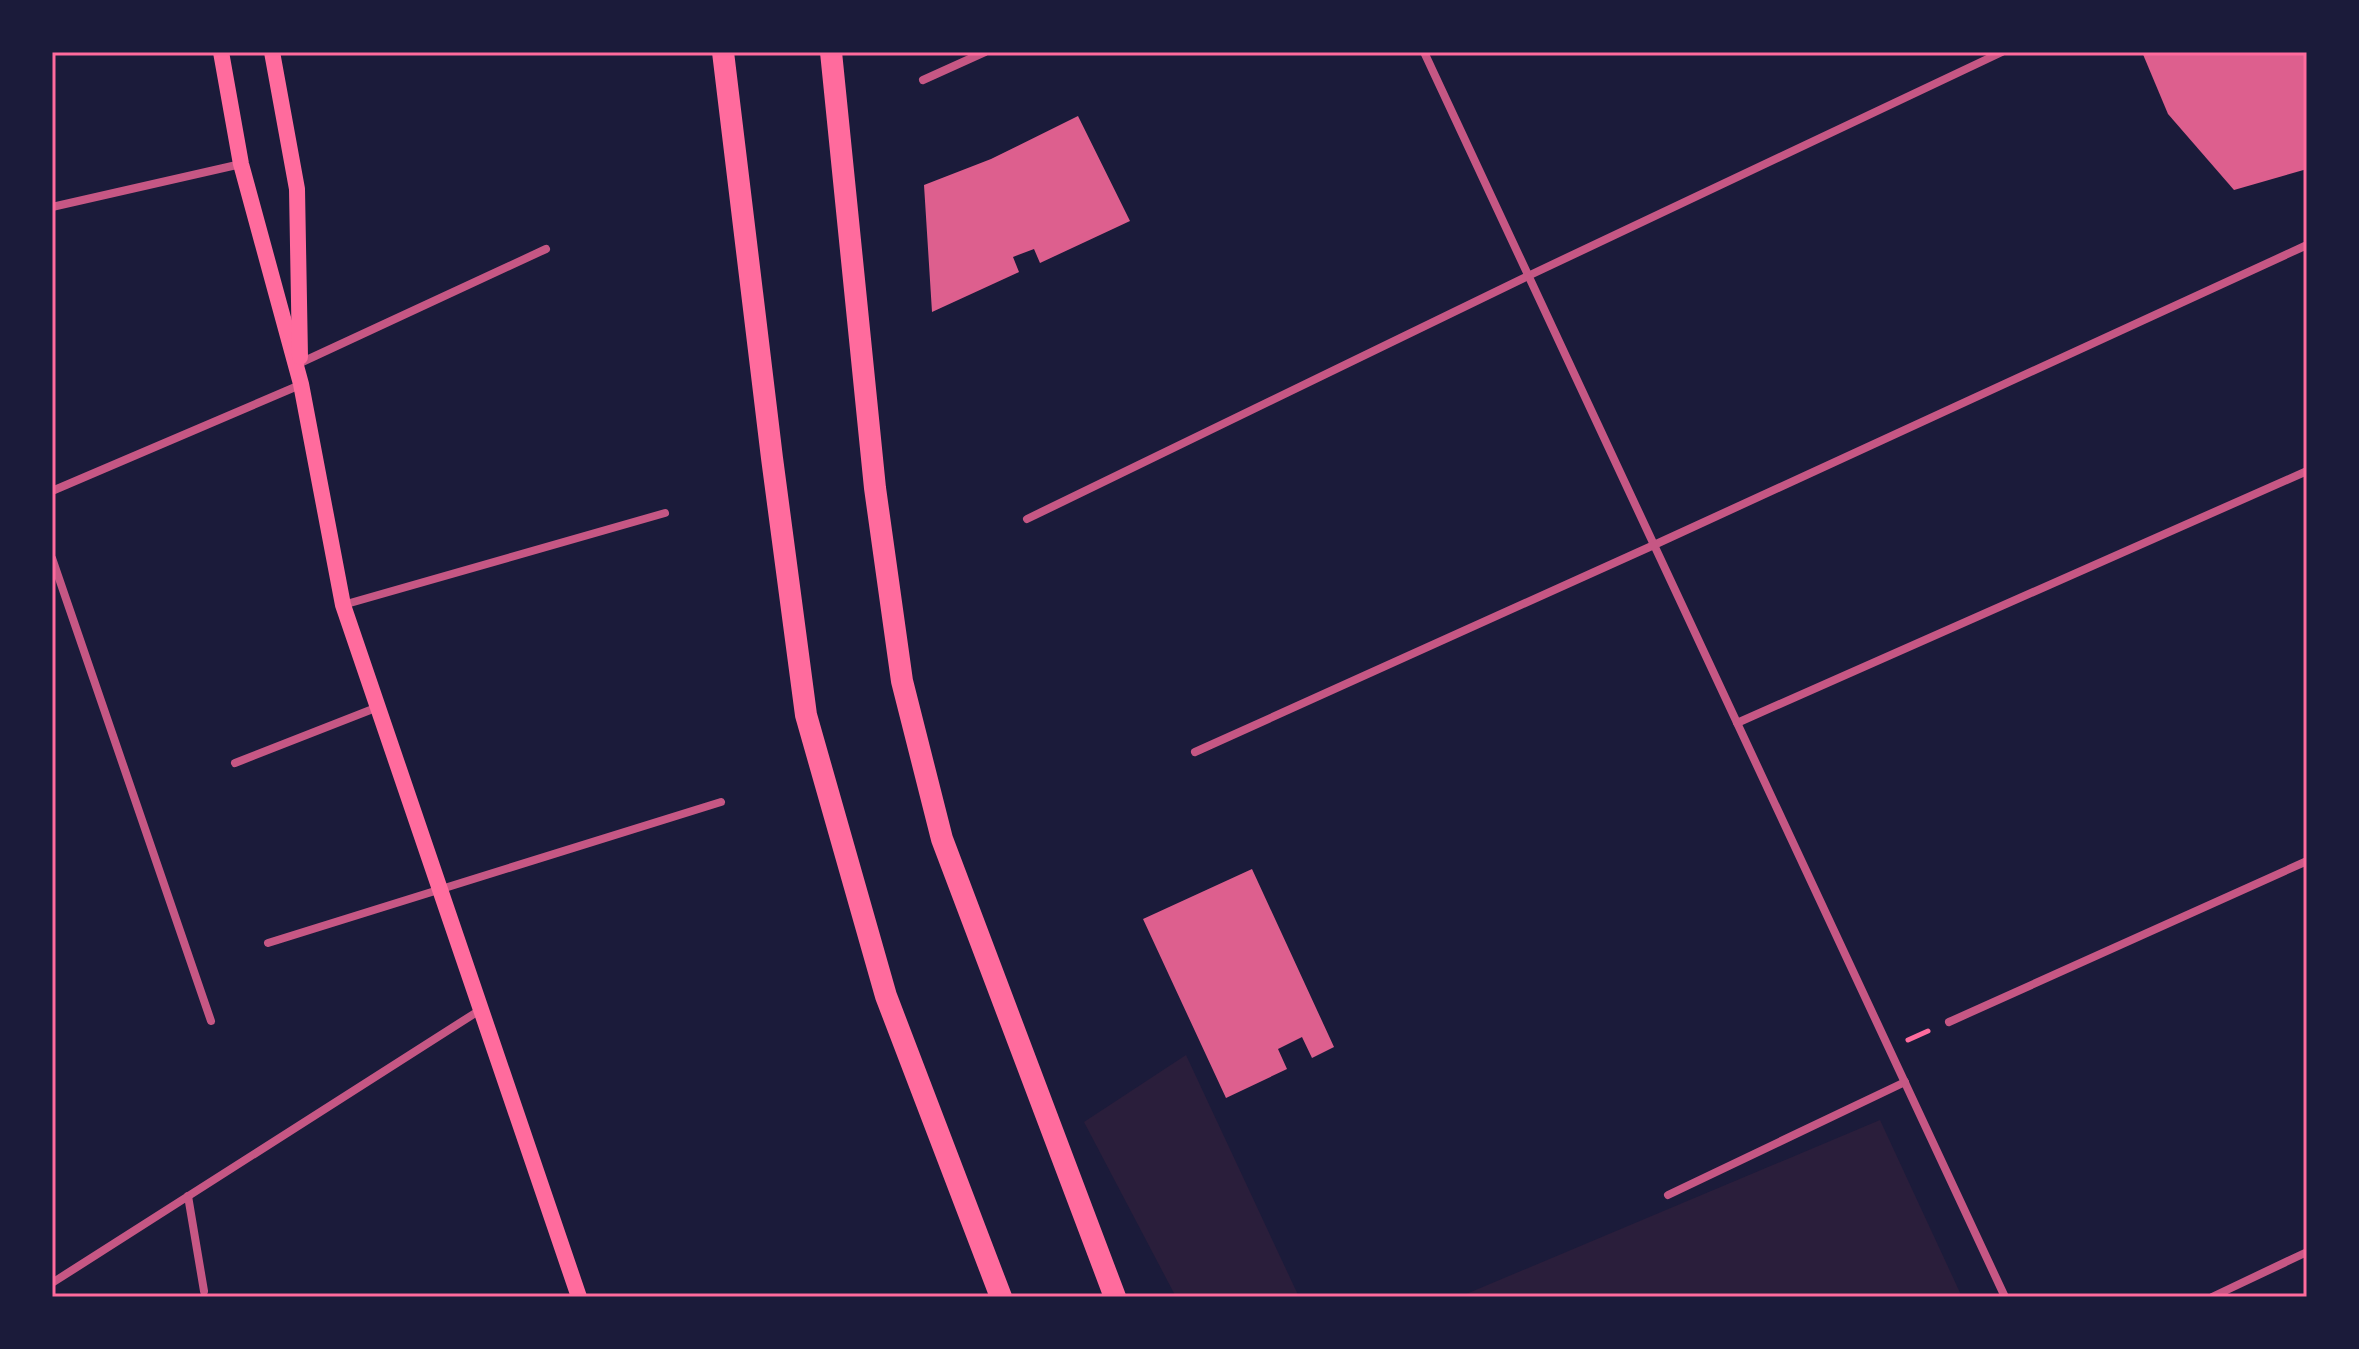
<svg xmlns="http://www.w3.org/2000/svg" width="2359" height="1349" font-family="'Noto Sans',sans-serif">
  <rect width="100%" height="100%" fill="#1b1b3a"/>
  <g fill="#2a1e3b">
    <path d="M1186,1055L1299,1297H1176L1084,1122Z"/>
    <path d="M1880,1120L1962,1297H1459Z"/>
  </g>
  <g fill="#dd5f8e">
    <path d="M2142,52H2307V169L2234,190L2168,114Z"/>
    <path d="M1078,116L1130,221L1040,263L1034,249L1013,257L1019,272L932,312L924,185L991,159Z"/>
    <path d="M1252,869L1334,1047L1312,1058L1302,1037L1278,1049L1287,1069L1226,1098L1143,919Z"/>
  </g>
  <g fill="none" stroke-linecap="round" stroke-linejoin="round">
    <path stroke="#ff6b9d" stroke-width="5" d="M1908,1040L1928,1031"/>
    <g stroke="#c65784" stroke-width="8">
      <path d="M1424,52L2005,1297"/>
      <path d="M923,80L985,52"/>
      <path d="M52,207L241,164"/>
      <path d="M300,363L546,249"/>
      <path d="M52,491L300,385"/>
      <path d="M1027,519L1528,276L2002,52"/>
      <path d="M52,558L211,1021"/>
      <path d="M343,605L665,513"/>
      <path d="M1737,723L2307,471"/>
      <path d="M1195,752L1654,545L2307,245"/>
      <path d="M235,763L378,707"/>
      <path d="M268,943L721,802"/>
      <path d="M1949,1022L2307,861"/>
      <path d="M1668,1195L1905,1082"/>
      <path d="M188,1196L204,1291"/>
      <path d="M52,1283L480,1010"/>
      <path d="M2212,1297L2307,1252"/>
    </g>
    <g stroke="#ff6b9d" stroke-width="16">
      <path d="M221,52L241,164L301,384L343,605L579,1297"/>
      <path d="M272,52L297,189L300,357"/>
    </g>
    <g stroke="#ff6b9d" stroke-width="22">
      <path d="M723,52L772,458L806,715L886,996L1001,1297"/>
      <path d="M831,52L875,488L902,681L942,839L1115,1297"/>
    </g>
  </g>
  <rect width="2359" height="1349" fill="none" stroke="#1b1b3a" stroke-width="108"/>
  <rect x="54" y="54" width="2251" height="1241" fill="none" stroke="#ff6b9d" stroke-width="3"/>
</svg>
